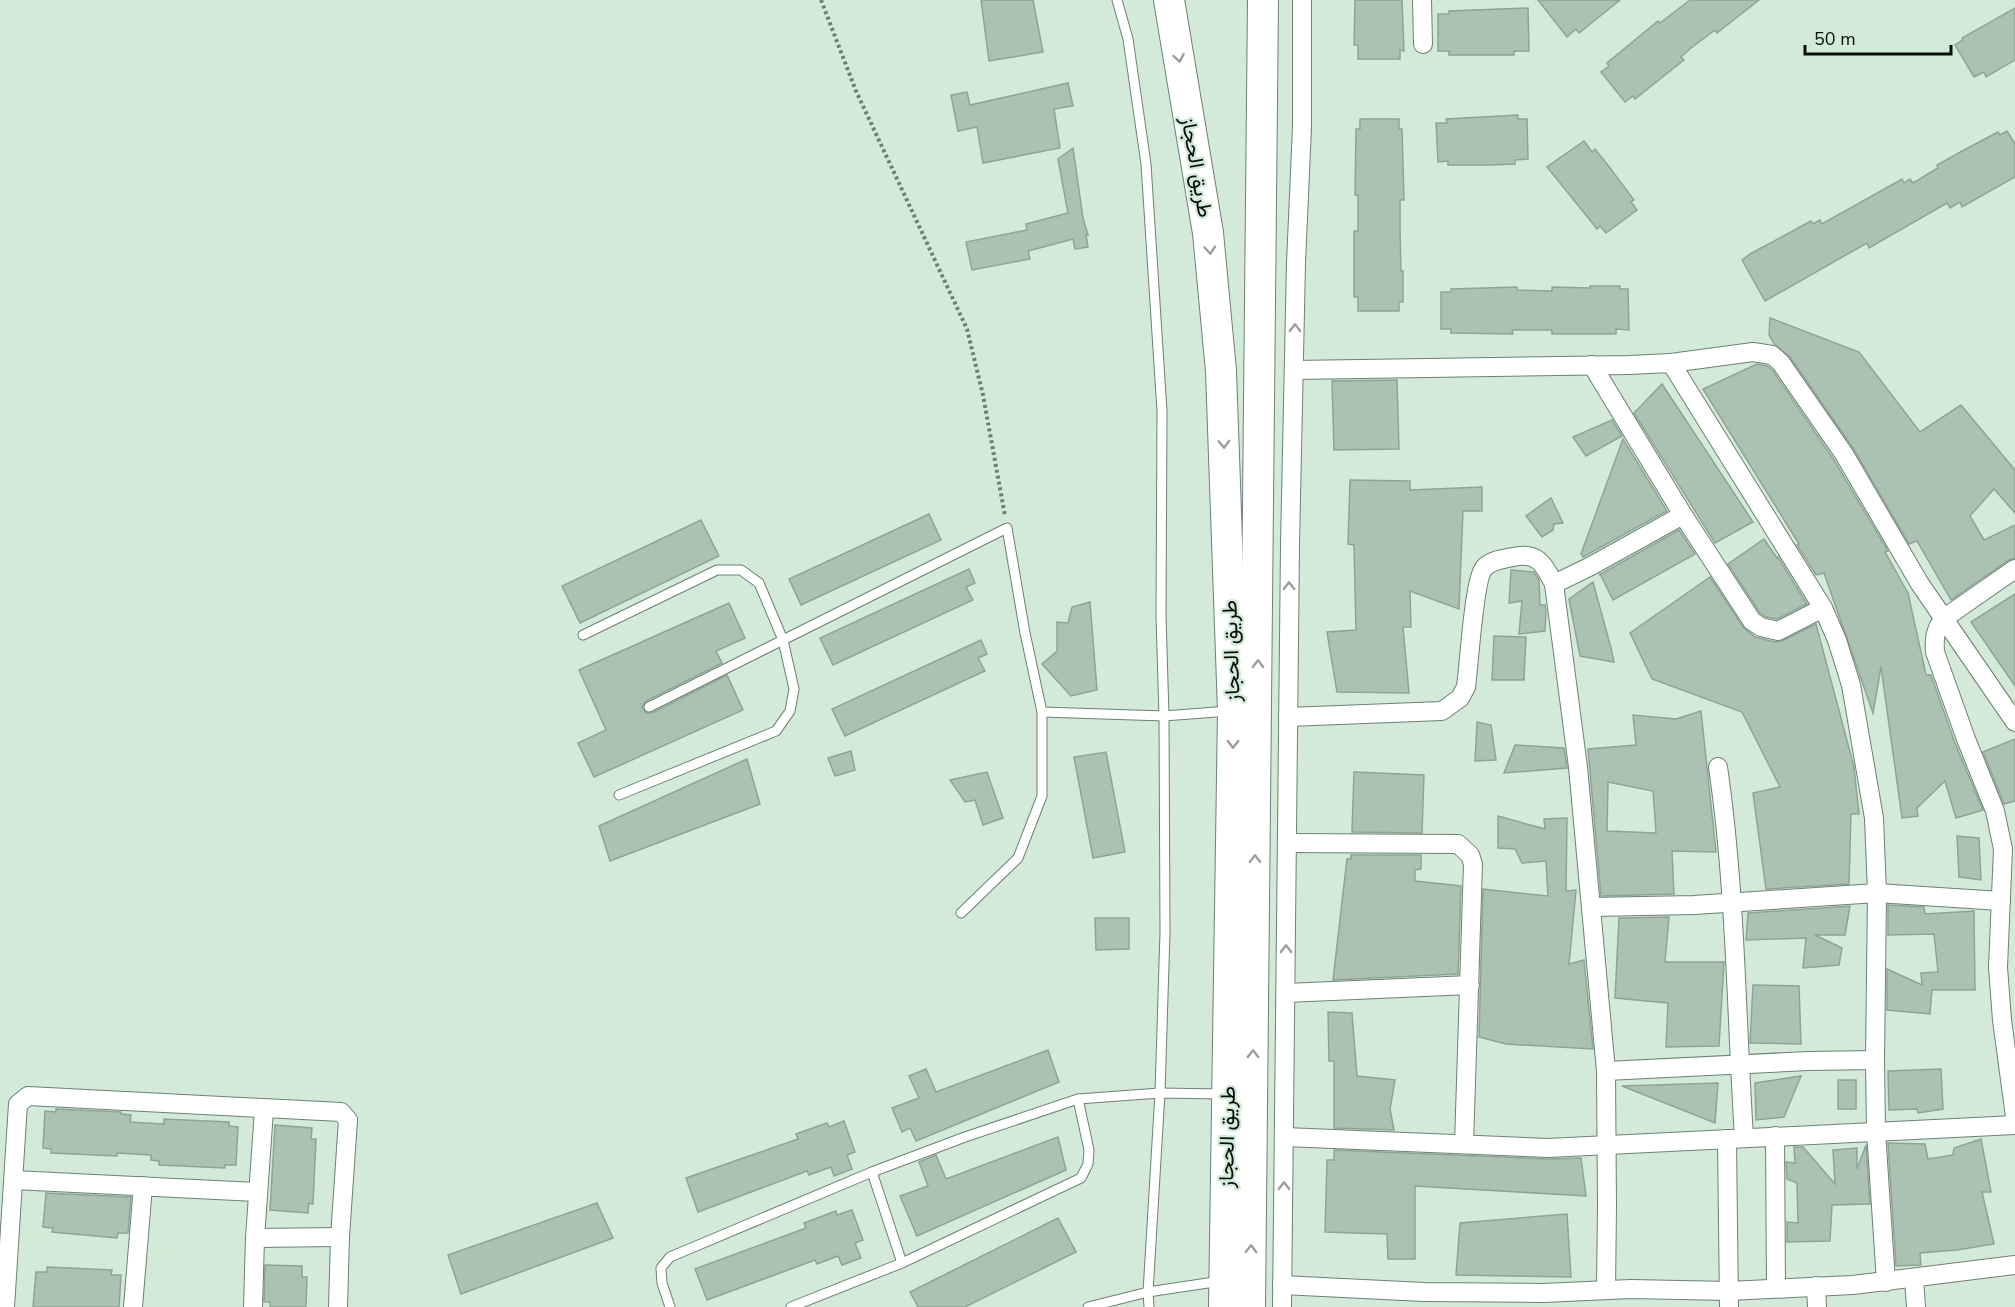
<svg xmlns="http://www.w3.org/2000/svg" width="2015" height="1307" font-family="'Nunito Sans',Vazirmatn,sans-serif">
  <rect width="100%" height="100%" fill="#d3ead9"/>
  <g fill="#abc1b1" stroke="#8ea494" stroke-width="1.5" fill-rule="evenodd">
    <path d="M981,0H1033L1043,52L989,61Z"/>
    <path d="M1355,0H1402L1404,51L1400,50V59H1358V45H1354Z"/>
    <path d="M1538,0H1620L1579,33L1576,29L1567,37Z"/>
    <path d="M1690,0H1759L1717,33L1715,30L1691,48L1681,57L1684,60L1635,99L1633,96L1625,102L1601,72L1609,66L1607,63L1658,21L1660,23Z"/>
    <path d="M1528,8L1529,51H1514V55H1449V51H1438V14H1449V11Z"/>
    <path d="M2015,8V60L1986,77L1984,72L1974,77L1955,45L1963,40L1962,38Z"/>
    <path d="M1068,83L1073,106L1054,109L1060,148L983,163L977,127L958,131L951,95L967,92L970,105Z"/>
    <path d="M1518,115V119H1527L1528,159L1515,160V164L1489,165H1448V161L1438,162L1436,123H1447L1446,119Z"/>
    <path d="M1360,119H1399V129H1402L1404,200H1400V231L1401,271H1403V302H1399V311H1358V297H1354V231H1358V195H1355L1356,129H1360Z"/>
    <path d="M2007,131L2015,144V177L1962,207L1960,202L1950,208L1947,203L1869,248L1867,243L1765,301L1742,260L1750,254L1811,221L1813,224L1820,220L1822,224L1902,179L1904,183L1910,179L1913,183L1938,168L1937,165L1964,150L1998,132L2000,135Z"/>
    <path d="M1584,141L1592,152L1595,149L1607,164L1634,200L1631,202L1637,210L1606,233L1600,226L1597,229L1547,167Z"/>
    <path d="M1073,148L1083,218L1088,235H1086L1088,247L1075,249L1073,239L1028,251L1030,259L972,270L966,242L1027,230L1026,224L1068,213L1058,159Z"/>
    <path d="M1590,286H1620V289H1628L1629,330L1616,329V334H1552V330H1512L1513,334L1451,333V329H1441V292H1451V289L1517,287V290L1552,291V287L1590,288Z"/>
    <path d="M1770,318L1859,352L1920,432L1961,405L2015,470V513L1994,489L1970,516L1984,540L2015,525V558L2009,560L1951,600L1917,541L1909,544L1853,448L1790,357L1775,345L1769,335Z"/>
    <path d="M1757,364L1767,366L1773,371L1834,460L1888,551L1885,552L1908,593L1926,675H1931L1955,743L1983,810L1956,818L1945,781L1917,808L1918,816L1902,818L1881,667L1873,713L1824,573L1816,575L1797,545L1799,544L1703,389Z"/>
    <path d="M1397,380L1399,449L1334,450L1332,381Z"/>
    <path d="M1662,384L1753,522L1715,543L1634,413Z"/>
    <path d="M1612,420L1622,436L1586,456L1573,437Z"/>
    <path d="M1623,439L1667,511L1583,557L1581,554Z"/>
    <path d="M1350,480L1410,481V490L1482,487V511H1463L1459,609L1410,591L1411,627H1403L1409,693L1337,692L1327,632L1356,630L1354,545L1348,544Z"/>
    <path d="M1551,498L1563,523L1554,524L1553,530L1542,537L1526,516Z"/>
    <path d="M929,514L941,540L801,605L789,579Z"/>
    <path d="M701,520L719,556L580,623L562,586Z"/>
    <path d="M1679,530L1695,554L1613,600L1600,574L1599,575Z"/>
    <path d="M1764,539L1777,558L1778,557L1807,604L1777,619L1766,617L1760,613L1728,564Z"/>
    <path d="M969,569L975,583L966,587L973,600L833,665L820,638Z"/>
    <path d="M1511,570L1534,572L1539,580L1540,605H1545L1546,611L1545,631L1519,634L1522,601L1509,603Z"/>
    <path d="M1710,577L1743,627L1755,637L1775,642L1782,641L1816,624L1854,767L1859,814H1851L1849,884L1766,889L1753,793L1780,787L1742,712L1652,679L1630,633Z"/>
    <path d="M1593,582L1611,648L1614,662L1580,656L1569,599Z"/>
    <path d="M2015,594V686L1971,622Z"/>
    <path d="M1090,602L1097,690L1071,696L1042,664L1057,651V622L1068,623L1072,607Z"/>
    <path d="M729,603L745,638L716,651L722,663L646,701L642,707L646,713H652L727,675L743,710L594,777L578,743L606,730L579,670Z"/>
    <path d="M1494,636L1526,637L1524,680H1492Z"/>
    <path d="M981,640L987,654L978,658L985,671L845,736L832,709Z"/>
    <path d="M1701,711L1716,852L1672,851L1674,894L1601,896L1588,749L1636,745L1633,715L1676,719ZM1608,782L1653,791L1656,833L1607,831Z"/>
    <path d="M1477,722L1491,725L1496,760L1475,761Z"/>
    <path d="M2015,739V801L2004,804L1983,752Z"/>
    <path d="M1515,745L1564,748L1567,768L1504,773Z"/>
    <path d="M851,751L855,770L835,776L828,758Z"/>
    <path d="M1106,752L1125,852L1093,858L1074,757Z"/>
    <path d="M747,759L760,804L610,861L599,826Z"/>
    <path d="M987,772L1003,818L983,825L975,800L965,802L950,780Z"/>
    <path d="M1354,772L1424,775L1422,833L1352,832Z"/>
    <path d="M1498,816L1545,829L1544,819L1567,818L1566,891L1576,890L1569,964L1584,960L1593,1049L1506,1044L1479,1037L1483,889L1548,896L1546,861L1522,863L1515,849L1498,848Z"/>
    <path d="M1957,836L1979,838L1981,880L1959,877Z"/>
    <path d="M1351,855H1421V869L1415,870V881L1461,886L1458,974L1333,980L1347,859H1351Z"/>
    <path d="M1888,905L1924,907L1925,914L1974,911L1975,990H1932L1930,1014L1887,1010V969L1922,985L1921,973L1938,972L1934,934L1888,935Z"/>
    <path d="M1850,906L1845,935H1815L1842,948L1839,965L1803,968L1806,938L1746,940L1748,913Z"/>
    <path d="M1669,917L1665,962H1724L1719,1046L1666,1047L1668,1003L1615,998L1619,918Z"/>
    <path d="M1095,918H1129V949L1096,950Z"/>
    <path d="M1753,985L1799,986L1801,1044L1750,1043Z"/>
    <path d="M1328,1012L1352,1013L1357,1076L1395,1080L1390,1109L1394,1130L1334,1128V1061H1329Z"/>
    <path d="M1048,1050L1059,1082L916,1141L910,1128L902,1132L892,1108L919,1098L909,1076L926,1069L936,1092Z"/>
    <path d="M1941,1069L1943,1109L1918,1113L1917,1109L1889,1110L1888,1071Z"/>
    <path d="M1801,1076L1784,1117L1756,1120L1755,1083Z"/>
    <rect x="1838" y="1080" width="18" height="29"/>
    <path d="M1718,1083L1715,1123L1622,1086Z"/>
    <path d="M56,1109L121,1112V1114L131,1115L130,1122L164,1124V1119L229,1122V1126L238,1127L236,1165H225V1168L159,1165V1161L151,1160V1155L117,1153V1156L51,1153V1149L43,1148L45,1111L56,1112Z"/>
    <path d="M844,1121L855,1152L847,1155L852,1169L834,1176L831,1167L809,1175L807,1171L698,1212L686,1178L798,1139L796,1134L827,1123L829,1127Z"/>
    <path d="M275,1125L312,1128L311,1139H316L313,1204L309,1203L308,1213L270,1210Z"/>
    <path d="M1058,1137L1066,1170L917,1236L900,1196L928,1186L919,1162L936,1155L946,1179Z"/>
    <path d="M1981,1139L1991,1192H1982L1994,1244L1957,1250L1920,1253L1921,1265L1896,1266L1888,1143L1925,1144L1928,1159L1953,1155L1954,1148Z"/>
    <path d="M1866,1145L1870,1204L1832,1205L1830,1241L1787,1242V1222L1798,1223L1797,1183L1787,1179L1786,1162L1795,1163L1794,1147H1803L1835,1184L1833,1150L1857,1148V1169Z"/>
    <path d="M1334,1150L1548,1159L1581,1158L1586,1196L1415,1186V1259H1388L1387,1234L1325,1232L1327,1160H1334Z"/>
    <path d="M46,1193L131,1197L128,1233H118L117,1238L52,1232L53,1228L43,1227Z"/>
    <path d="M597,1203L613,1238L461,1294L448,1255Z"/>
    <path d="M852,1210L863,1240L855,1243L861,1258L842,1265L838,1256L817,1264L815,1260L707,1300L695,1269L806,1228L804,1223L836,1211L837,1215Z"/>
    <path d="M1567,1214L1571,1277L1456,1275L1460,1223Z"/>
    <path d="M1058,1218L1076,1252L965,1307H918L910,1292Z"/>
    <path d="M265,1265L302,1266V1277H307L306,1307H270V1302H264Z"/>
    <path d="M47,1267L112,1270L111,1275H121L119,1307H33L36,1272H47Z"/>
  </g>
  <g fill="none" stroke-linecap="round" stroke-linejoin="round">
    <g stroke="#6c8172" stroke-width="11">
      <g id="lane">
        <path d="M1117,0L1128,39L1146,164L1162,411L1161,616L1164,716L1165,932L1160,1093L1148,1292L1149,1307"/>
        <path d="M583,635L717,570H741L759,583L783,640L794,689L790,711L776,731L619,795"/>
        <path d="M649,707L1007,528L1025,633L1042,712L1164,716L1229,711"/>
        <path d="M961,913L1018,858L1042,796V712"/>
        <path d="M872,1172L902,1263"/>
        <path d="M670,1307L662,1283L661,1268L670,1257L872,1172L965,1137L1078,1099L1160,1093L1222,1094"/>
        <path d="M791,1307L902,1263L1081,1178L1088,1164L1089,1150L1078,1099"/>
        <path d="M1088,1307L1148,1292L1221,1281"/>
      </g>
    </g>
    <g stroke="#6c8172" stroke-width="20">
      <g id="street">
        <path d="M1422,0L1423,44"/>
        <path d="M1671,363L1753,352L1772,355L1781,363L1844,454L1920,584L2015,722"/>
        <path d="M1592,365L1683,515L1752,621L1761,627L1778,631L1823,608"/>
        <path d="M1294,370L1629,365L1671,363L1823,608L1837,640L1851,685L1874,818L1877,893L1875,1060L1876,1131L1886,1282"/>
        <path d="M2015,569L1943,619C1935,631 1934,638 1935,652L1966,739L1995,811L2003,849L1998,967L2002,1020L2015,1117"/>
        <path d="M1554,584L1578,767L1606,1071L1607,1206L1606,1290"/>
        <path d="M1288,717L1442,711L1460,698L1466,687C1469,666 1474,579 1484,568C1491,560 1503,559 1513,557C1538,551 1544,565 1554,584L1591,566L1683,515"/>
        <path d="M1718,767C1736,890 1736,1014 1744,1137"/>
        <path d="M1287,843L1458,844L1470,855L1473,864L1464,1144"/>
        <path d="M1592,907L1694,905L1877,893L2001,901"/>
        <path d="M1286,993L1470,985"/>
        <path d="M1606,1071L1808,1061L1875,1060"/>
        <path d="M1775,1136L1776,1288"/>
        <path d="M1285,1137L1548,1148L2015,1125"/>
        <path d="M1727,1139L1729,1307"/>
        <path d="M14,1180L258,1192"/>
        <path d="M255,1238L340,1237"/>
        <path d="M1914,1279L1916,1307"/>
        <path d="M1282,1285L1424,1292L1543,1293L1631,1289L1729,1291L1853,1285L2015,1265"/>
        <path d="M1816,1286L1817,1307"/>
        <path d="M5,1307L18,1104L28,1096L341,1112L348,1120L340,1237L338,1307"/>
        <path d="M133,1307L143,1186"/>
        <path d="M253,1307L255,1238L264,1110"/>
        <path d="M1282,1307L1290,545L1296,263L1302,127V0"/>
      </g>
    </g>
    <g stroke="#6c8172" stroke-width="32">
      <g id="primary">
        <path d="M1169,0L1208,233L1221,371L1233,711L1224,1307"/>
        <path d="M1250,1307L1263,0"/>
      </g>
    </g>
    <path stroke="#6f7e73" stroke-width="4" stroke-dasharray="3 3" stroke-linecap="butt" d="M821,0L856,91L967,329L983,395L1005,516"/>
    <use href="#lane" stroke="#fff" stroke-width="9"/>
    <use href="#street" stroke="#fff" stroke-width="18"/>
    <use href="#primary" stroke="#fff" stroke-width="30"/>
  </g>
  <defs><path id="oneway-chevron" d="M-2-3.5L2.5 0L-2 3.5" fill="none" stroke-width="1.6" stroke-linecap="round" stroke-linejoin="round" transform="scale(1.5)"/></defs>
  <g stroke="#9c9f9d">
    <use href="#oneway-chevron" transform="translate(1179 58) rotate(80)"/>
    <use href="#oneway-chevron" transform="translate(1210 250) rotate(85)"/>
    <use href="#oneway-chevron" transform="translate(1295 328) rotate(-89)"/>
    <use href="#oneway-chevron" transform="translate(1224 444) rotate(88)"/>
    <use href="#oneway-chevron" transform="translate(1289 586) rotate(-90)"/>
    <use href="#oneway-chevron" transform="translate(1258 664) rotate(-89)"/>
    <use href="#oneway-chevron" transform="translate(1233 744) rotate(91)"/>
    <use href="#oneway-chevron" transform="translate(1255 859) rotate(-89)"/>
    <use href="#oneway-chevron" transform="translate(1286 949) rotate(-90)"/>
    <use href="#oneway-chevron" transform="translate(1253 1054) rotate(-89)"/>
    <use href="#oneway-chevron" transform="translate(1284 1186) rotate(-89)"/>
    <use href="#oneway-chevron" transform="translate(1251 1249) rotate(-89)"/>
  </g>
  <g text-anchor="middle" dominant-baseline="central" stroke-width="4.5" stroke-linejoin="round" paint-order="stroke">
    <g font-size="21" fill="#080f0a" stroke="#d3ead9">
      <text transform="translate(1197 167) rotate(80)">طريق الحجاز</text>
      <text transform="translate(1231 651) rotate(-92)">طريق الحجاز</text>
      <text transform="translate(1227 1137) rotate(-89)">طريق الحجاز</text>
    </g>
  </g>
  <path d="M1805 45v9h146v-9" fill="none" stroke="#080f0a" stroke-width="3"/>
  <text x="1814" y="45" font-size="18" fill="#080f0a" stroke="#d3ead9" stroke-width="4.5" paint-order="stroke">50 m</text>
</svg>
